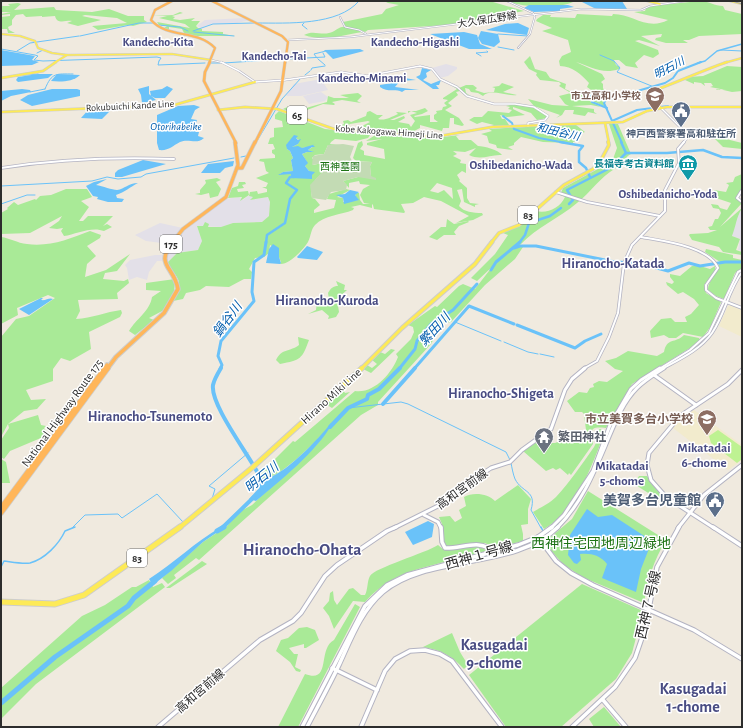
<svg xmlns="http://www.w3.org/2000/svg" width="743" height="728" font-family="'Alegreya Sans','Noto Sans JP',sans-serif">
  <rect width="100%" height="100%" fill="#f0eadf"/>
  <g fill="#e3e0e8">
    <path d="M245,18L250,20L237,23L212,24L201,28L197,26L205,20Z"/>
    <path d="M446,64L457,67V69L448,76L440,78L432,68Z"/>
    <path d="M321,79L328,90L301,96H286L294,84Z"/>
    <path d="M321,92L328,97L325,101L309,104L303,96Z"/>
    <path d="M248,196L254,197L251,200L268,197L270,202L269,216L262,222L233,223L222,227L197,226L202,241L198,250L177,253L167,263V253L183,231L226,199L239,197L243,200Z"/>
    <path d="M742,209V251L738,250L740,239L732,236L736,218Z"/>
    <path d="M160,223L183,228L169,244L146,241L135,235Z"/>
    <path d="M155,255H163L162,261H157L149,272L147,280L137,277L129,280L127,268L125,265L130,260Z"/>
  </g>
  <g fill="#f2ebcd">
    <path d="M731,305L742,309V337L719,326L728,306Z"/>
    <path d="M694,410L742,445V460L728,470L673,428L683,417Z"/>
  </g>
  <g fill="#a9ea97" fill-rule="evenodd">
    <path d="M384,1L493,2L524,11L447,25L368,30L365,32L358,29L363,32C342,35 325,42 304,35C313,30 320,35 329,33C335,32 340,25 346,27L343,22L382,14L386,9L399,5L388,3Z"/>
    <path d="M508,1H575C562,9 522,8 508,1Z"/>
    <path d="M700,1C708,1 715,6 723,6L725,10L742,14V34L699,36L689,40H683L688,43H666L655,40L656,38L661,37L662,34L641,36L660,46L639,40L635,41L658,50L659,54L653,58L644,55L635,63L638,68L626,66L619,60H614L616,65L620,67L619,69C602,75 590,66 576,62L602,74L605,79L601,82L603,84V88L605,92L601,97L603,99L612,98L603,102L606,107L593,101L592,98L595,96L594,92L587,87L589,83C582,75 572,66 560,66L559,61L562,56L571,52L568,40C559,37 551,34 542,31L552,28L536,21L537,19L543,15H551L550,17L575,18L577,14L612,16L613,14C633,14 647,31 668,20L634,12L645,11L646,8L650,6Z"/>
    <path d="M18,3L21,4L14,10L54,7L56,10L92,12L109,9L128,16H144V20L147,22L133,26L128,25L98,30L92,26L127,23L117,18L85,15L82,16L101,20L78,26L67,23L72,21C66,20 57,25 55,16L42,17V16L26,17L23,14L16,15L12,20V25L8,27L9,30L15,33H8L7,29H1V17L10,16V14L1,15V14L11,12H1V6H10L8,4Z"/>
    <path d="M180,12L183,13L172,16L175,17L173,19L180,20L195,18L191,21H200L196,26L198,28L202,29V31L223,32V34L235,36H195L184,33L182,29L169,27V30L164,28L167,26L159,25L157,22L190,28L185,24L159,18L167,16H152L173,15Z"/>
    <path d="M530,56L535,69L546,72L550,78L566,84L565,89L576,94H583L591,102L601,107L591,105L572,106L594,109V112L597,114L588,112L585,116L573,114L574,110H565L562,115L556,118L560,115L534,106L528,99L552,105L569,106L565,104L559,96L571,93L559,86L561,84L559,82L540,80L536,75L537,73L529,69L524,62Z"/>
    <path d="M727,66L742,67V91L732,92L719,89L717,90L716,89L726,90L710,87L713,86L711,83H704L705,86L701,83L694,82V84L685,80L689,77L703,76Z"/>
    <path d="M502,83L514,87L503,92L517,95C507,97 491,88 483,96L478,93L471,92L469,89L465,88L466,93L471,96L464,93L459,88L466,85H454H473L477,88L475,90L484,93L494,92L495,88L492,87L499,86Z"/>
    <path d="M451,85L456,87L460,91L456,92L458,95L448,103L452,106L445,110L459,118L464,125L462,126L454,124V118H450L449,128H443L442,131L420,125V128L414,131L419,135L383,132L385,131L374,128L375,130L381,132L354,130L370,122L368,121L350,124L347,126L352,129L329,127H337L344,124L343,121L348,120L351,122L366,116L367,112L370,111L377,115H383L378,119C385,121 391,117 398,114L396,112L407,113L390,120H394L404,116L405,118L398,122L409,124L411,127L415,121L410,115L417,113L411,111L408,113V111H416L425,108L428,111L422,114L414,116L415,117L430,115V122H438L434,119V115L437,113L436,111L442,110L443,107L447,106L444,103L448,100L443,99V98L457,89Z"/>
    <path d="M358,93L362,96L357,101L361,103L342,100L332,102L335,104L334,105L323,104L307,110L298,115L283,109L289,106L299,110L327,102L328,96L334,98H349L340,95Z"/>
    <path d="M514,104L534,108L547,116V118L537,120L531,113L513,107V109L525,115L507,117L500,115L502,119H505L509,125L489,127L494,125L482,122L477,124L469,120L474,117H482L488,111L509,113L512,110L508,109L510,107L506,106Z"/>
    <path d="M279,111L325,129L371,134L368,138L356,141L335,139L331,142L330,144L339,145H328L324,154L315,155L312,158L314,160L313,165L322,163L327,167L324,168L323,173C313,180 310,186 312,198L315,199L320,205L314,210V213L334,208L336,200L327,199L329,194L346,189L350,190L337,197L343,198V202L358,200L355,195L357,193H359L360,200L363,204H370L364,203L360,195L363,189L370,185L360,184L359,181L349,183V188L343,181L358,177H371L370,166L372,162L356,161L353,158L358,143L362,141L363,145L360,149L364,151V155L385,159L384,149L367,145V143L382,139L366,141L377,134L434,138L460,135L456,136L459,140H471L478,146C484,146 499,150 502,155C491,154 481,161 469,155L476,148L465,152L453,151L457,154L453,156L461,160L460,163L466,164V173L462,171L457,175L460,180L459,181L467,188V198L470,203L479,204L475,205V207L464,202L462,189L457,190L461,201L459,206C464,212 473,213 482,213L483,215L473,220L456,223L469,216L441,201L428,198L424,197L413,203L401,204L405,212L404,213L374,209L373,205L372,204V208L360,205L351,207L354,208L353,210C341,215 324,215 315,225C311,229 311,236 308,242C303,250 289,265 280,264L281,262L279,257V250L270,245L269,253L264,257L255,258L249,269L252,272L251,279H244L229,287L206,286L200,290L186,293L183,299L173,301C184,279 179,281 167,263L177,253L198,250L202,241L197,226H203L205,222L209,224L208,227H221L233,223L262,222L269,216L270,202L268,197L250,200L253,197L249,196L250,192L257,191L258,194L267,192V189L262,187H266L268,183L256,178L269,173L266,171L264,162L259,161L260,159L275,158V155L272,153V150L275,149L273,144H268L270,138L274,137V128L283,127L282,121L275,119V115ZM296,138L299,140L298,144L292,147L302,148L314,146L308,150L313,152H307L302,154L307,162L305,166L309,171L291,178V174H280L283,172L293,171L291,160L293,158L290,151L287,149V144ZM437,183L452,188L453,199L444,190L438,193L430,191Z"/>
    <path d="M609,124H618L631,154C626,156 622,165 616,168C600,177 591,192 577,203C558,219 537,227 520,245L523,247L515,259L485,285L451,322L445,323L433,332L436,335L431,344L378,402V405L361,415L199,560L196,558L174,575L176,578L168,584L162,578L203,542L227,526L239,512L252,505L317,444L332,424C321,436 278,482 262,478L260,474L293,441L295,442L355,391C374,394 392,373 398,357L396,354L411,339L414,332L413,327L408,325L435,306L437,307L459,286L463,284L475,289L492,267L477,281L471,278L495,254L508,235L503,233L520,225L536,211C547,214 560,208 565,197L560,195L563,188L607,164L613,159L617,148Z"/>
    <path d="M562,125H576L585,132L576,135V141L573,142V143L543,142L521,137L514,143V145L508,147L513,150L497,148L496,145L489,143L487,136L481,134L492,131L489,129L544,126L547,129L544,130L548,131L562,127Z"/>
    <path d="M722,138L742,143V149L723,147L715,139Z"/>
    <path d="M742,174V188L736,198L742,203L720,227L742,208C736,218 736,226 732,236L740,239L736,250L742,252V255L723,252L719,247L692,240L689,235L690,234L708,233L717,230H710L708,227L712,226L715,219H718L721,213L719,209L713,208L711,204L718,205L720,208L727,210L731,203L716,198L714,190L726,192L729,185L726,183L733,182L735,177Z"/>
    <path d="M217,178L221,180L216,182L221,189L218,196L210,198L209,193L201,195L195,194L200,193V190L206,183L205,180Z"/>
    <path d="M239,182H245L246,184L242,185L244,188L237,189L238,192L248,191L249,195L240,201L242,197L228,198L232,188L238,186Z"/>
    <path d="M66,189H87L92,197L81,201L89,207L79,221H83L88,216H113L103,226L107,224L112,227L104,231C92,226 76,234 64,236L61,231L63,228L57,229L49,228L59,221L62,216L30,233L1,234V213L8,209L7,208L14,202L18,205L35,199L36,200L40,196L51,195Z"/>
    <path d="M447,219L454,224L468,221L469,222L459,226L454,232L456,235H444L437,240L429,237L441,227H446Z"/>
    <path d="M90,231L101,235L100,238L87,246L96,256L87,264L85,277L106,270L130,254L117,271L105,273L103,279L124,281L128,279L129,283L117,293L118,299L78,300L80,311L76,319C92,318 106,312 121,310L122,313L120,317L89,332L91,349L70,361L61,358L53,369V381L26,390L31,400L46,399L37,409L24,411L8,424L38,415L41,425L46,426L44,428L48,435L10,451L4,459L1,457V440L9,428L8,424L1,437V337L16,319L29,316L55,298L48,295L17,308L18,315L1,324V237C10,238 17,243 27,244C50,247 69,239 90,231Z"/>
    <path d="M706,249L733,255V258L742,260V268L735,273L724,299L716,296L708,290C707,284 718,270 720,262L705,252Z"/>
    <path d="M692,266H700L710,269L715,266V271L704,285L706,293L721,302L711,326L703,337L683,333L676,338H669L664,335L651,338L650,331L661,319L671,318L675,322H687L685,317L691,314L699,305L694,299L683,292L678,294L667,285L666,282L672,284L674,282L670,277V274L680,276Z"/>
    <path d="M175,279L174,293L164,310L149,318L154,320L135,335L129,331C136,319 150,311 152,297L161,291L146,290V283Z"/>
    <path d="M336,281L345,285L344,290H347L337,299L339,312L336,317L328,319L329,316L322,310L308,314L316,310L317,302L329,299L328,293C331,288 333,286 338,286Z"/>
    <path d="M684,335L699,338L700,340L690,348L632,384L606,428C588,426 592,430 593,444L571,475L569,473L568,475L560,468L556,470L553,468L546,471L523,451L535,443H555L568,438L582,437L586,430L584,414L582,412H575L567,401L579,392L587,393L590,388L594,387L593,384L599,381L607,382L623,371L615,369L605,361L616,358L628,351L657,356L664,352C667,337 675,344 684,335Z"/>
    <path d="M298,337L309,340C302,359 301,360 280,364L276,360C282,348 290,352 299,345Z"/>
    <path d="M391,349L395,350L371,373L363,369L367,365L372,368L377,364L372,360L380,352L385,354Z"/>
    <path d="M342,388L345,393L350,392L332,408L324,403Z"/>
    <path d="M600,429L605,431C593,464 576,511 544,529L533,512C541,507 549,504 556,497C570,482 582,464 594,447L596,443L594,433Z"/>
    <path d="M1,459L6,462L10,483H1Z"/>
    <path d="M639,476H647L664,497L661,501L634,484Z"/>
    <path d="M518,485L531,499L528,509V524L521,525L523,534V541L495,548L485,543L446,547L442,541V524L439,517L450,516L455,522L462,518L459,510L466,506L464,497C472,492 488,493 495,501Z"/>
    <path d="M588,491L666,540C653,562 648,579 644,603L582,577L563,564L546,545V541L572,519Z"/>
    <path d="M438,545L444,550L479,546L487,551C460,559 414,567 392,580C381,586 373,593 365,602L353,601L334,629L329,616L323,608L329,601L330,593L333,591L334,600L337,605L349,589L353,588L361,595H365C368,589 367,581 370,576C374,568 426,553 438,545Z"/>
    <path d="M202,561L207,564L170,588H166Z"/>
    <path d="M149,580L153,587L162,583L165,587L36,684L1,719V688L82,616L105,605L132,587H136Z"/>
    <path d="M582,584L643,611L632,653L616,679L561,727H506L469,675Z"/>
    <path d="M355,604L360,607L298,727H278L305,674C332,684 317,649 334,640Z"/>
    <path d="M307,627L315,630L319,640L306,648H304V644L289,648L294,654H298L295,667L301,670L300,672L296,671L290,662L276,651L281,640L288,638L299,628Z"/>
    <path d="M452,633L460,652L468,665L464,669C451,655 441,650 423,647Z"/>
    <path d="M604,707L621,727H594L589,719Z"/>
  </g>
  <path fill="#c3dbb4" d="M343,144L354,146L350,157L352,161L372,162L370,166L371,176L376,178V180L358,177L343,181L347,185L346,190L331,192L326,200L312,198L310,185L327,167L322,163L312,165L313,156L324,154L328,145Z"/>
  <path fill="#bef292" d="M718,430L742,447V459L737,463L711,443L709,436Z"/>
  <g fill="#6ac2f9">
    <path d="M580,1H622L627,9H619L618,10L596,9Z"/>
    <path d="M529,5H568L574,7L560,9V11L534,12L524,8Z"/>
    <path d="M518,23L529,28L527,35L486,30L505,24Z"/>
    <path d="M481,31L498,34L500,42L494,47L482,44L478,38Z"/>
    <path d="M464,32L477,35L480,44L492,49H469L430,34Z"/>
    <path d="M360,49L364,51L333,59L324,50Z"/>
    <path d="M1,50L35,56L32,60L39,62L32,65L1,66Z"/>
    <path d="M422,68L431,70L426,73L427,77L423,80L431,84L441,80L439,85H436L439,89H433L416,77L420,75Z"/>
    <path d="M38,74H53L48,78L18,82L16,80L18,77Z"/>
    <path d="M57,74L80,75C73,82 60,82 51,81Z"/>
    <path d="M405,78L416,80L400,81L395,87L419,90H405L402,92C395,88 388,93 380,87V85L392,83L394,81Z"/>
    <path d="M149,86V94L156,100L142,103L141,95L138,89Z"/>
    <path d="M167,86L173,89L165,98H155L151,96L150,91L162,89Z"/>
    <path d="M22,89L30,90L31,92L11,96L1,101V91Z"/>
    <path d="M52,89H77L80,90V96L32,106L20,100L28,95Z"/>
    <path d="M194,105L200,107L195,110L191,119L197,120L194,129L196,132H199L198,136L204,138C196,145 189,138 180,142C172,146 169,151 159,150L157,143V115L178,106Z"/>
    <path d="M89,109L111,108L112,109L102,119L81,118Z"/>
    <path d="M294,135L298,136L296,138L298,140L301,139L298,144L292,147L298,146L302,148C307,147 311,145 316,144L313,145L315,147H312L308,150L314,152H307L302,154L308,163L305,166L309,171L315,172L312,175V179L291,178V174L278,175L283,172L293,171L291,160L293,158L290,151L287,149L286,145Z"/>
    <path d="M143,160L166,164L122,177H115V173L118,170Z"/>
    <path d="M234,161L233,166L225,168L220,173H201L208,164Z"/>
    <path d="M107,179L96,185C103,186 112,190 117,190C125,189 128,183 138,183C130,187 125,192 116,195L117,198L124,199L122,202H108L97,199L98,197L93,196L86,186L94,182Z"/>
    <path d="M350,190L359,192L355,195L359,200L344,204L343,198L336,195L345,194Z"/>
    <path d="M273,244L279,248V257L281,263L280,264L266,263L269,249Z"/>
    <path d="M307,246L323,252L317,260L298,258L297,257Z"/>
    <path d="M41,298H43L41,300C46,301 49,297 53,299L29,315L19,309Z"/>
    <path d="M331,423L332,424C317,451 280,481 256,501L249,499L259,488L258,475L260,474L262,478C279,482 321,436 331,423Z"/>
    <path d="M587,509L598,517L612,515L652,541L641,569L636,592L602,578L607,564C600,555 591,553 580,554L581,560L577,564L574,563L568,555L570,535Z"/>
    <path d="M428,521L434,524L432,537L413,545L405,532Z"/>
    <path d="M221,527L222,529L203,542L171,571L153,585L149,579C174,563 195,542 221,527Z"/>
  </g>
  <g fill="none" stroke-linecap="round" stroke-linejoin="round">
    <g stroke="#6ac2f9" stroke-width="1">
      <path d="M1,2L5,1"/>
      <path d="M257,23C287,23 338,26 359,1"/>
      <path d="M304,23L302,25L307,29"/>
      <path d="M158,25L180,27L188,31"/>
      <path d="M193,31L213,24L254,23"/>
      <path d="M194,32L234,36"/>
      <path d="M498,34L528,36"/>
      <path d="M80,36L139,23H153"/>
      <path d="M498,47L514,50"/>
      <path d="M1,49L35,55L38,56L34,60L43,61L157,57L161,58L159,61"/>
      <path d="M721,50L742,51"/>
      <path d="M17,51L30,43L79,36"/>
      <path d="M37,53L43,50"/>
      <path d="M600,55L614,61L620,68L617,72L654,87"/>
      <path d="M481,56L476,53L488,52L487,51"/>
      <path d="M317,58L314,54L326,51"/>
      <path d="M287,59L325,57L323,53"/>
      <path d="M318,59L325,65"/>
      <path d="M159,61L158,65L205,63"/>
      <path d="M211,63H220"/>
      <path d="M224,63L284,59"/>
      <path d="M311,70L312,68L325,66"/>
      <path d="M305,75L310,71"/>
      <path d="M16,76L38,74"/>
      <path d="M45,89C52,72 56,74 73,74"/>
      <path d="M30,92L45,89"/>
      <path d="M257,141L282,99L301,78"/>
      <path d="M241,157L246,156"/>
      <path d="M1,186L92,181L107,177L118,179L141,177L146,174L234,158"/>
      <path d="M1,204L27,195H35"/>
      <path d="M455,322L501,341"/>
      <path d="M504,342L528,352L538,354"/>
      <path d="M540,354L554,357"/>
      <path d="M348,408L401,402L408,404L506,452L510,460"/>
      <path d="M511,463C512,468 513,474 515,479C522,493 537,490 531,510L541,528"/>
      <path d="M212,499L215,489L209,486L248,453"/>
      <path d="M72,528L85,515L118,514L122,518L157,494L183,522L185,521"/>
    </g>
    <g stroke="#6ac2f9" stroke-width="1.5">
      <path d="M541,527L543,531"/>
      <path d="M552,539L569,548"/>
      <path d="M1,567L4,561C12,562 22,564 30,563C45,559 59,544 65,531L75,527"/>
    </g>
    <path stroke="#6ac2f9" stroke-width="1.5" d="M698,63L705,61L717,51L742,44"/>
    <g stroke="#6ac2f9" stroke-width="2">
      <path d="M591,95L592,102L607,108"/>
      <path d="M503,116L512,123L514,129L539,138L566,143"/>
      <path d="M612,121L637,110L668,106"/>
      <path d="M622,143L604,103L606,100L665,83L673,78L678,71L701,62"/>
    </g>
    <g stroke="#6ac2f9" stroke-width="2.5">
      <path d="M560,142L583,146L579,151V162L586,168L590,177"/>
      <path d="M621,142L626,153"/>
      <path d="M626,153H667L703,150L722,157L742,158"/>
      <path d="M569,204L573,200L567,190L612,167L626,153"/>
      <path d="M266,243L267,235L285,223L290,199L297,190L286,183L290,177H294"/>
      <path d="M519,243L525,235L529,223L550,216L561,208"/>
    </g>
    <g stroke="#6ac2f9" stroke-width="3">
      <path d="M514,248L520,246H536L615,262L638,263L668,271L689,263L700,266L725,262H742"/>
      <path d="M491,270L496,262L520,242"/>
      <path d="M517,325L575,348L585,341L601,334"/>
      <path d="M220,369L222,365L218,356L221,341L254,301L252,292L254,262L264,255L266,242"/>
      <path d="M399,369L415,349L417,341L431,324L453,310L477,284"/>
      <path d="M414,369L469,306L514,324"/>
    </g>
    <g stroke="#6ac2f9" stroke-width="4">
      <path d="M221,368C218,373 214,380 213,385C210,405 250,456 260,477"/>
      <path d="M383,404L415,368"/>
      <path d="M330,427L348,408L367,399L368,395L379,389L400,368"/>
      <path d="M222,528L254,497"/>
    </g>
    <g stroke="#6ac2f9" stroke-width="5">
      <path d="M217,531L224,527"/>
      <path d="M1,703L55,657L128,606L134,598L155,581"/>
    </g>
    <g stroke="#b3b3c2" stroke-width="2">
      <g id="minor-far4">
        <path d="M507,1L533,13L535,16L530,34L518,48"/>
        <path d="M340,17L345,27L359,30L366,34"/>
        <path d="M287,40L350,37L581,9L641,10L650,6L685,1"/>
        <path d="M211,60L224,63"/>
      </g>
    </g>
    <g stroke="#b3b3c2" stroke-width="2.5">
      <g id="minor-far3">
        <path d="M221,62L239,71L255,82L285,80L341,72L367,76L420,66L432,69L440,79L457,87L467,96L494,104H515L534,107L548,116L545,120L528,123V126"/>
        <path d="M662,109L689,136L683,143"/>
      </g>
    </g>
    <g stroke="#b3b3c2" stroke-width="3.5">
      <g id="minor-far2">
        <path d="M1,168C58,159 117,157 174,159"/>
        <path d="M742,190L737,198L742,202"/>
        <path d="M556,192L587,202L660,216"/>
        <path d="M641,237C662,241 709,246 718,268L706,285V290L716,298L742,308"/>
        <path d="M583,369L597,361L609,337L618,313L624,263L632,245L665,211V190L679,163L678,149L684,142"/>
        <path d="M659,369L690,350L709,333L738,272L742,270"/>
        <path d="M662,369C680,359 700,350 712,333C725,314 728,291 742,272"/>
      </g>
    </g>
    <g stroke="#b3b3c2" stroke-width="5">
      <g id="minor-far1">
        <path d="M654,375L696,405"/>
        <path d="M424,515L438,522L441,528"/>
        <path d="M394,528L442,504L465,485L491,468L510,462L522,450L551,429L565,390L572,379L585,368"/>
        <path d="M551,528L564,515L593,471L610,425L631,389L641,380L660,368"/>
        <path d="M557,528C581,504 593,475 606,444C614,425 622,403 637,388C645,380 655,374 664,368"/>
        <path d="M678,528L704,495L742,465"/>
        <path d="M714,528L666,497L651,480L647,465L649,453L680,416L728,384L742,370"/>
      </g>
    </g>
    <g stroke="#b3b3c2" stroke-width="5.5">
      <g id="minor">
        <path d="M441,527L442,542L445,548C461,549 481,538 493,552"/>
        <path d="M713,527L742,546"/>
        <path d="M538,537L556,561L571,573L593,585L694,630L742,659"/>
        <path d="M332,668L377,690"/>
        <path d="M603,700L626,727"/>
        <path d="M158,727L260,640L293,621L301,613L325,576L337,565L387,531L396,527"/>
        <path d="M302,727L365,606L387,585L407,575L518,545L538,537L552,527"/>
        <path d="M307,727C318,706 329,686 339,665C351,639 361,611 383,592C428,554 515,570 558,527"/>
        <path d="M361,727L385,671L395,659L410,651L425,650L440,654L452,661L502,727"/>
        <path d="M572,727L615,687L635,658L645,629L657,567L679,527"/>
      </g>
    </g>
    <g stroke="#cdcdcd" stroke-width="2.5">
      <g id="major-far5">
        <path d="M647,1L660,4"/>
        <path d="M730,1L742,4"/>
        <path d="M1,5V7"/>
        <path d="M1,34L20,36L35,41L38,48L52,53L67,55L172,54L211,60"/>
        <path d="M54,63L67,55"/>
        <path d="M724,63L742,58"/>
      </g>
    </g>
    <g stroke="#cdcdcd" stroke-width="3">
      <g id="major-far4">
        <path d="M1,78L43,71L56,62"/>
        <path d="M661,108L649,95L650,92C676,83 701,71 727,62"/>
        <path d="M218,110L245,107L277,109L334,129L434,137L492,127L623,122L647,111L667,107H742"/>
        <path d="M1,112L174,105L255,82"/>
        <path d="M605,123L609,143"/>
      </g>
    </g>
    <g stroke="#cdcdcd" stroke-width="4">
      <path id="major-far3" d="M491,243L499,233L519,225L564,185L593,169L601,160L609,145L608,142"/>
    </g>
    <g stroke="#cdcdcd" stroke-width="5">
      <path id="major-far2" d="M361,369L402,328L475,264L492,242"/>
    </g>
    <g stroke="#cdcdcd" stroke-width="6">
      <path id="major-far1" d="M179,528L253,467L362,368"/>
    </g>
    <g stroke="#cdcdcd" stroke-width="7">
      <path id="major" d="M1,602L55,604L84,595L180,527"/>
    </g>
    <g stroke="#cdcdcd" stroke-width="3">
      <g id="highway-far4">
        <path d="M172,1L155,10L151,20C168,39 197,29 215,48L209,63"/>
        <path d="M212,1L282,36L288,42L285,63"/>
      </g>
    </g>
    <g stroke="#cdcdcd" stroke-width="3.5">
      <g id="highway-far3">
        <path d="M210,62L205,72L204,81L236,143"/>
        <path d="M255,143L281,91L285,62"/>
      </g>
    </g>
    <g stroke="#cdcdcd" stroke-width="4.5">
      <g id="highway-far2">
        <path d="M237,168H242L255,142"/>
        <path d="M172,243L183,229L226,197L238,165L235,142"/>
      </g>
    </g>
    <g stroke="#cdcdcd" stroke-width="5.5">
      <g id="highway-far1">
        <path d="M104,369L107,365"/>
        <path d="M107,369L116,357L164,313L178,289C174,266 154,265 173,242"/>
      </g>
    </g>
    <g stroke="#cdcdcd" stroke-width="6">
      <g id="highway">
        <path d="M1,508L105,368"/>
        <path d="M1,513L108,368"/>
      </g>
    </g>
    <use href="#minor-far4" stroke="#fff" stroke-width="1"/>
    <use href="#minor-far3" stroke="#fff" stroke-width="1.5"/>
    <use href="#minor-far2" stroke="#fff" stroke-width="2"/>
    <use href="#minor-far1" stroke="#fff" stroke-width="3"/>
    <use href="#minor" stroke="#fff" stroke-width="3.5"/>
    <use href="#major-far5" stroke="#fdea57" stroke-width="1.5"/>
    <use href="#major-far4" stroke="#fdea57" stroke-width="2"/>
    <use href="#major-far3" stroke="#fdea57" stroke-width="2.5"/>
    <use href="#major-far2" stroke="#fdea57" stroke-width="3"/>
    <use href="#major-far1" stroke="#fdea57" stroke-width="4"/>
    <use href="#major" stroke="#fdea57" stroke-width="5"/>
    <use href="#highway-far4" stroke="#ffb65a" stroke-width="2"/>
    <use href="#highway-far3" stroke="#ffb65a" stroke-width="2.5"/>
    <use href="#highway-far2" stroke="#ffb65a" stroke-width="3"/>
    <use href="#highway-far1" stroke="#ffb65a" stroke-width="3.5"/>
    <use href="#highway" stroke="#ffb65a" stroke-width="4.5"/>
    <path stroke="#a0a1b9" stroke-width="1" d="M732,1L742,4"/>
  </g>
  <defs>
    <g id="school-pin" transform="scale(1)"><path d="M0 17L-7.5 6A9.5 9.5 0 1 1 7.5 6Z" fill="#8d6e63" stroke="#fff"/><path d="M0-5L7-2L0 1L-7-2ZM-4 1L0 2.5L4 1V4Q0 6-4 4Z" fill="#fff"/></g>
    <g id="civic-pin" transform="scale(1)"><path d="M0 17L-7.5 6A9.5 9.5 0 1 1 7.5 6Z" fill="#5c6f8a" stroke="#fff"/><path d="M-.6-6.5H3V-4.5H.6V-3L4-1V1h2V6H-6V1h2V-1L-.6-3ZM-1.2 2.5V6h2.4V2.5Z" fill="#fff"/></g>
    <g id="museum-pin" transform="scale(1)"><path d="M0 17L-7.5 6A9.5 9.5 0 1 1 7.5 6Z" fill="#0f9aa8" stroke="#fff"/><path d="M0-6L6-3V-2H-6V-3ZM-5-1h2V3h-2ZM-1-1h2V3h-2ZM3-1h2V3H3ZM-6 4H6V6H-6Z" fill="#fff"/></g>
    <g id="temple-pin" transform="scale(1)"><path d="M0 17L-7.5 6A9.5 9.5 0 1 1 7.5 6Z" fill="#6b7280" stroke="#fff"/><path d="M0-6L5-2H3V0L6.5 2.5H4V6H1.5V3h-3V6H-4V2.5H-6.5L-3 0V-2H-5Z" fill="#fff"/></g>
  </defs>
  <g fill-rule="evenodd">
    <use href="#school-pin" x="655" y="96"/>
    <use href="#civic-pin" x="681" y="111"/>
    <use href="#museum-pin" x="688" y="164"/>
    <use href="#school-pin" x="707" y="419"/>
    <use href="#temple-pin" x="544" y="437"/>
    <use href="#civic-pin" x="715" y="501"/>
  </g>
  <g text-anchor="middle" dominant-baseline="central" stroke-width="3" stroke-linejoin="round" paint-order="stroke">
    <g font-size="10" fill="#2d2d2d" stroke="#fff">
      <text transform="translate(487 20) rotate(-9)">大久保広野線</text>
      <text transform="translate(130 106) rotate(-3)">Rokubuichi Kande Line</text>
      <text transform="translate(389 132) rotate(4)">Kobe Kakogawa Himeji Line</text>
    </g>
    <g font-size="10" font-weight="bold" fill="#785e54" stroke="#fff" text-anchor="end">
      <text x="641" y="96">市立高和小学校</text>
    </g>
    <g font-size="10" font-weight="bold" fill="#4e5e75" stroke="#fff">
      <text x="681" y="134">神戸西警察署高和駐在所</text>
    </g>
    <g font-size="10" font-weight="bold" fill="#0d838f" stroke="#fff" text-anchor="end">
      <text x="674" y="164">長福寺考古資料館</text>
    </g>
    <g font-size="10" fill="#1d7315" stroke="#fff">
      <text x="340" y="167">西神墓園</text>
    </g>
    <g font-size="11" font-style="italic" fill="#025dad" stroke="#fff">
      <text transform="translate(669 68) rotate(-28)">明石川</text>
      <text x="176" y="126">Otorihabeike</text>
      <text transform="translate(558 132) rotate(13)">和田谷川</text>
    </g>
    <g fill="#fff" stroke="#6c6c6c" stroke-width="1">
      <rect x="287" y="106" width="20" height="18" rx="3"/>
      <rect x="518" y="206" width="20" height="18" rx="3"/>
      <rect x="160" y="235" width="22" height="18" rx="3"/>
      <rect x="127" y="549" width="20" height="18" rx="3"/>
    </g>
    <g font-size="11" font-weight="bold" fill="#2d2d2d">
      <text x="297" y="115">65</text>
      <text x="528" y="215">83</text>
      <text x="171" y="244">175</text>
      <text x="137" y="558">83</text>
    </g>
    <g font-size="12" font-weight="bold" fill="#494c83" stroke="#fff">
      <text x="158" y="42">Kandecho-Kita</text>
      <text x="415" y="42">Kandecho-Higashi</text>
      <text x="274" y="56">Kandecho-Tai</text>
      <text x="362" y="78">Kandecho-Minami</text>
      <text x="521" y="165">Oshibedanicho-Wada</text>
      <text x="668" y="194">Oshibedanicho-Yoda</text>
    </g>
    <g font-size="12" fill="#2d2d2d" stroke="#fff">
      <text transform="translate(331 396) rotate(-42)">Hirano Miki Line</text>
      <text transform="translate(62 413) rotate(-54)">National Highway Route 175</text>
      <text transform="translate(462 489) rotate(-36)">高和宮前線</text>
      <text transform="translate(200 691) rotate(-41)">高和宮前線</text>
    </g>
    <g font-size="12" font-weight="bold" fill="#785e54" stroke="#fff" text-anchor="end">
      <text x="693" y="419">市立美賀多台小学校</text>
    </g>
    <g font-size="12" font-weight="bold" fill="#5b616d" stroke="#fff" text-anchor="start">
      <text x="558" y="437">繁田神社</text>
    </g>
    <g font-size="13" font-style="italic" fill="#025dad" stroke="#fff">
      <text transform="translate(228 320) rotate(-54)">鍋谷川</text>
      <text transform="translate(435 330) rotate(-48)">繁田川</text>
      <text transform="translate(262 478) rotate(-39)">明石川</text>
    </g>
    <g font-size="13" font-weight="bold" fill="#494c83" stroke="#fff">
      <text x="704" y="448">Mikatadai<tspan x="704" dy="15">6-chome</tspan></text>
      <text x="622" y="466">Mikatadai<tspan x="622" dy="15">5-chome</tspan></text>
    </g>
    <g font-size="14" font-weight="bold" fill="#494c83" stroke="#fff">
      <text x="613" y="264">Hiranocho-Katada</text>
      <text x="327" y="301">Hiranocho-Kuroda</text>
      <text x="501" y="394">Hiranocho-Shigeta</text>
      <text x="150" y="417">Hiranocho-Tsunemoto</text>
    </g>
    <g font-size="14" font-weight="bold" fill="#4e5e75" stroke="#fff" text-anchor="end">
      <text x="701" y="501">美賀多台児童館</text>
    </g>
    <g font-size="14" fill="#1d7315" stroke="#fff">
      <text x="601" y="544">西神住宅団地周辺緑地</text>
    </g>
    <g font-size="14" fill="#2d2d2d" stroke="#fff">
      <text transform="translate(479 556) rotate(-16)">西神１号線</text>
      <text transform="translate(649 605) rotate(-77)">西神７号線</text>
    </g>
    <g font-size="16" font-weight="bold" fill="#494c83" stroke="#fff">
      <text x="494" y="645">Kasugadai<tspan x="494" dy="18">9-chome</tspan></text>
      <text x="693" y="689">Kasugadai<tspan x="693" dy="18">1-chome</tspan></text>
    </g>
    <g font-size="17" font-weight="bold" fill="#494c83" stroke="#fff">
      <text x="302" y="549">Hiranocho-Ohata</text>
    </g>
  </g>
  <rect width="743" height="728" fill="none" stroke="#2d2d2d" stroke-width="4"/>
</svg>
